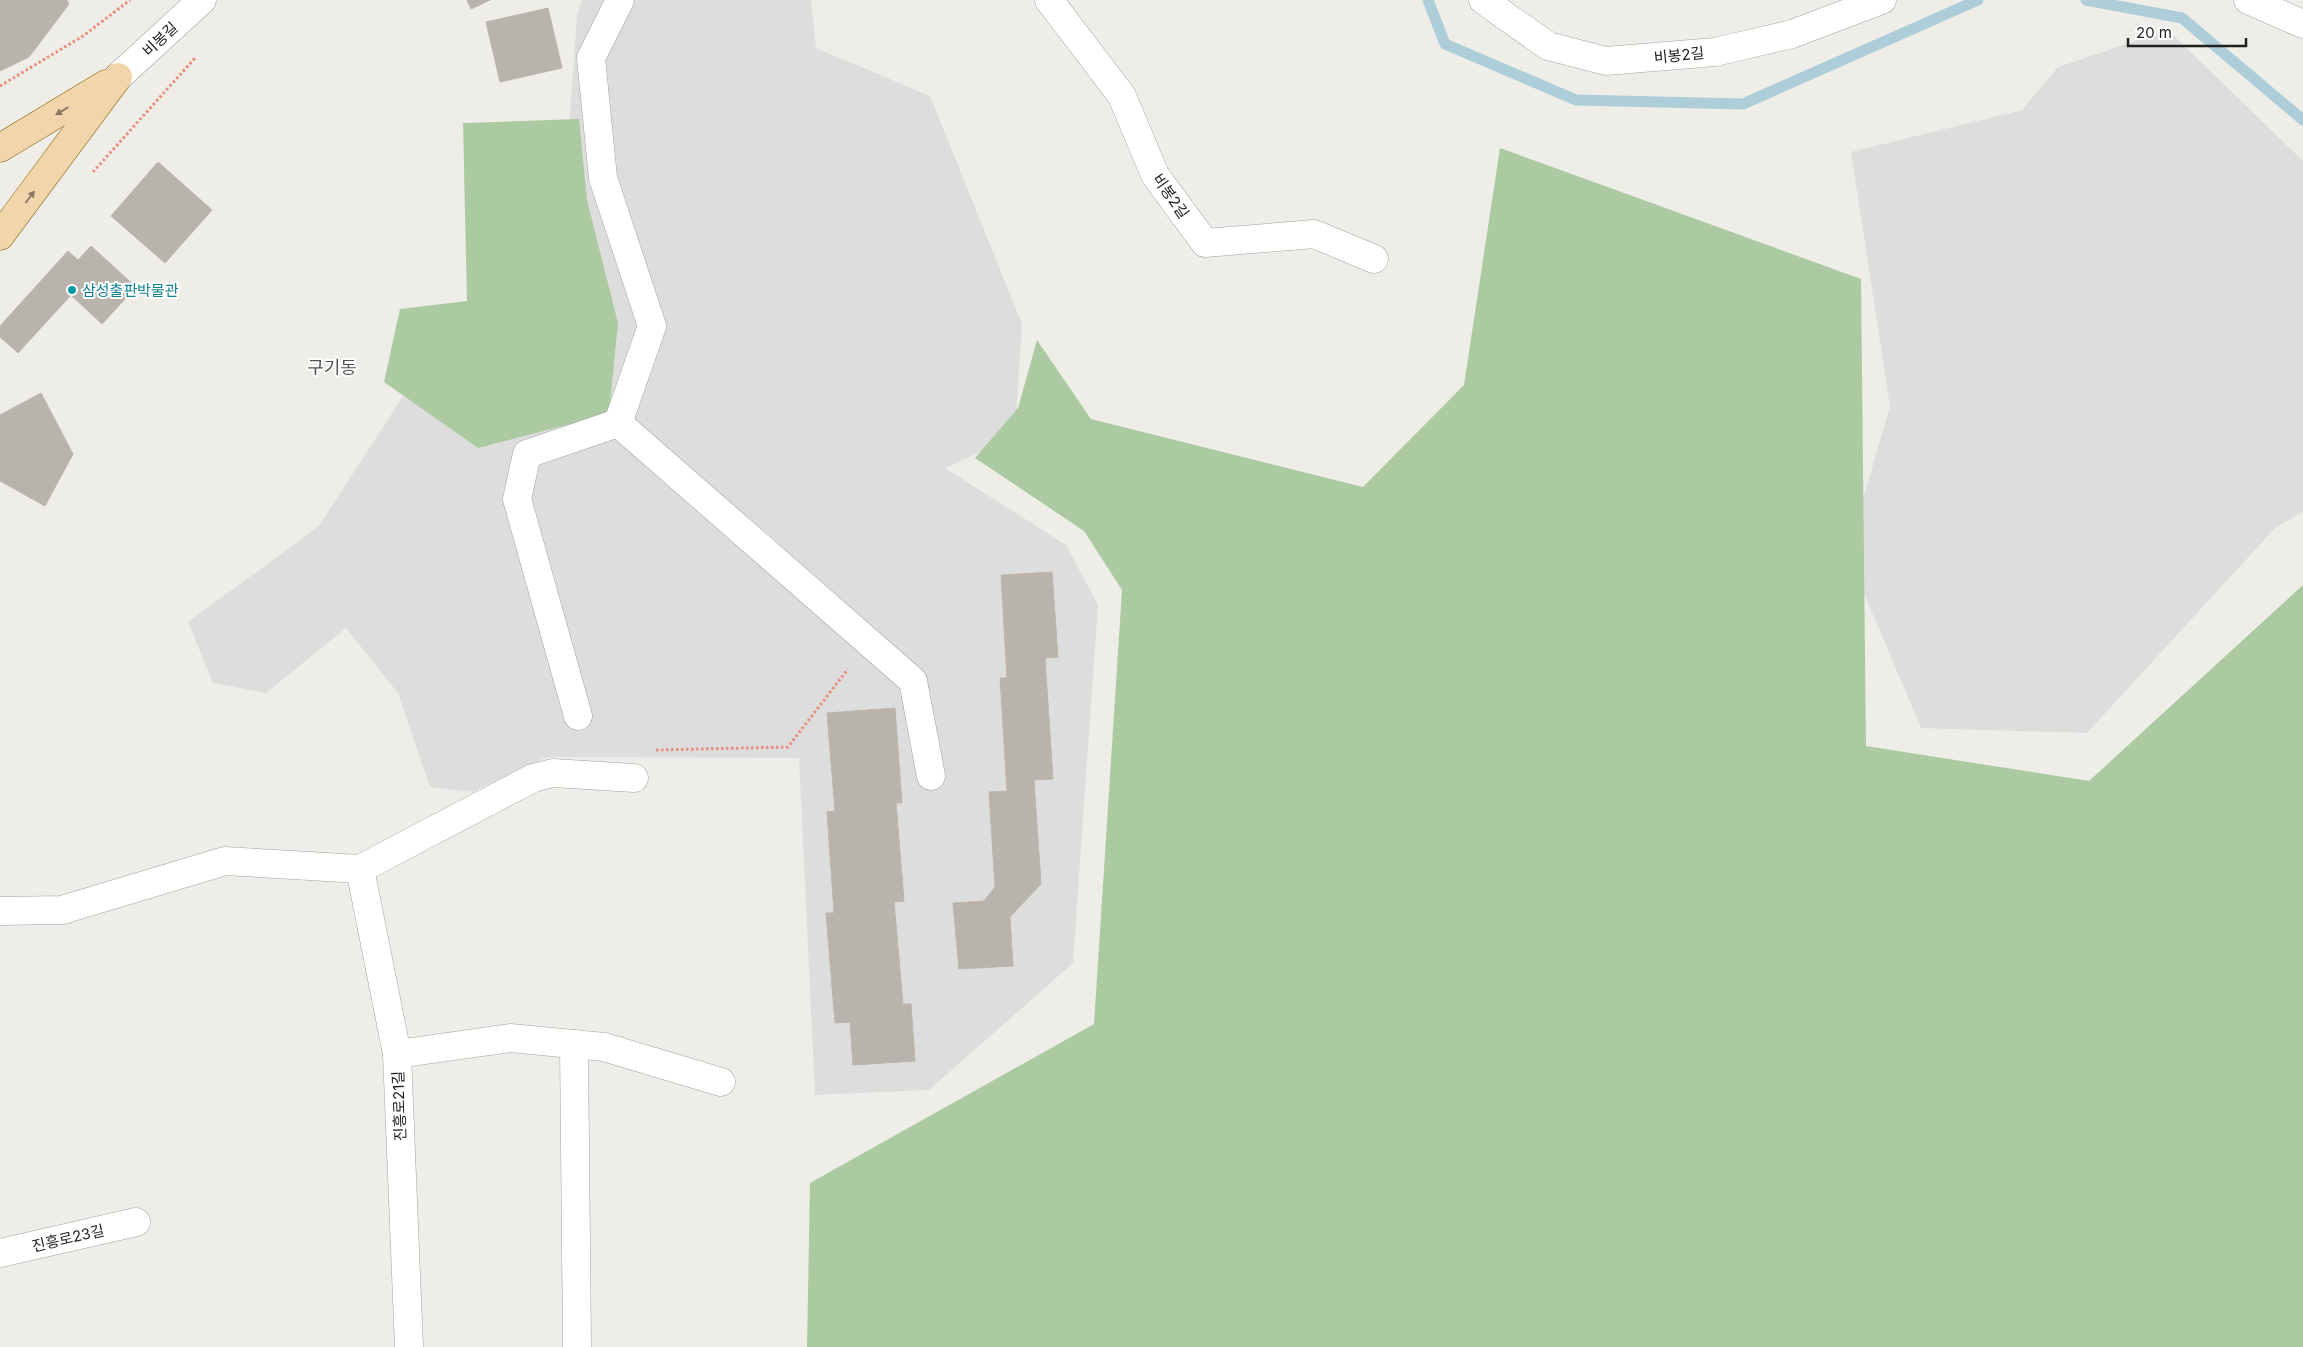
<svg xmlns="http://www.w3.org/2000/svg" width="2303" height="1347" font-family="Inter,'Noto Sans KR',sans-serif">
  <rect width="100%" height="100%" fill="#efede8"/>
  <g fill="#dedddd">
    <path d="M582,0H811L816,48L930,96L1022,324L1015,436L945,468L1066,545L1098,605L1073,963L929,1090L815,1095L799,758L547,757L472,792L430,787L398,693L346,628L266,693L213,683L188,622L319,526L403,396L592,416L566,171L577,16Z"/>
    <path d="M2168,30L2303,161V512L2276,527L2087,733L1921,728L1847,553L1890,407L1851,152L2022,110L2058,67Z"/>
  </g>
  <g fill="#accaa1">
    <path d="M579,119L587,200L618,323L609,414L478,448L384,382L400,309L467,301L463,123Z"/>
    <path d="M1500,148L1861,279L1866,746L2089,781L2303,585V1347H807L810,1183L1094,1024L1122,590L1084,531L975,458L1018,408L1037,340L1091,419L1363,487L1464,385Z"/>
  </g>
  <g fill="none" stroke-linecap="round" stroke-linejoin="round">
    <g stroke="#adcdd8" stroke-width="11">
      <path d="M1428,0L1445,44L1576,100L1743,104L1978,0"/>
      <path d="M2086,0L2182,18L2303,120"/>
    </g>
  </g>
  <g fill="#b8b3ad" stroke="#bfb5ab">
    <path d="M0,0H67L69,4L29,57L0,71Z"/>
    <path d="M467,0H490L471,9Z"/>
    <path d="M548,8L562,68L500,82L486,22Z"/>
    <path d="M158,162L212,210L165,263L111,216Z"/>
    <path d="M91,246L136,287L102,324L71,295L18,353L0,337V326L68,251L78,260Z"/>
    <path d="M41,393L73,454L45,506L0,481V415Z"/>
    <path d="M1052,572L1058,657L1045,658L1053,779L1034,780L1041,884L1010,917L1013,966L959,969L953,903L984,901L995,887L989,792L1007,791L1000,678H1007L1001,575Z"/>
    <path d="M895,708L902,803H896L904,901L894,902L903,1004H911L915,1061L853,1065L850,1022L835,1023L826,913H834L827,812L835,811L827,713Z"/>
  </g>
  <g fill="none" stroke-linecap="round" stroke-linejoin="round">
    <g stroke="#a1a1a1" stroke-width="29">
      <g id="minor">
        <path d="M1049,0L1122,96L1155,175L1205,243L1314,234L1374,259"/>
        <path d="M1483,0L1548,46L1606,61L1715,52L1792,34L1882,0"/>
        <path d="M2248,0L2303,24"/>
        <path d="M118,77L202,0"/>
        <path d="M618,423L913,681L931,776"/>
        <path d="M618,423L652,326L603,178L591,58L620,0"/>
        <path d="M578,716L517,499L527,454L618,423"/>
        <path d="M360,869L533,778L553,773L634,778"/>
        <path d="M0,911L62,910L225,861L360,869L397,1054L409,1347"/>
        <path d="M574,1044L577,1347"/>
        <path d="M397,1054L510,1038L604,1047L721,1082"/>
        <path d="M0,1253L136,1222"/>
      </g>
    </g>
    <g stroke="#8b6611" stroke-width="29">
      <g id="major">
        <path d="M0,148L106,84"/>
        <path d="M0,236L118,77"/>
      </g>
    </g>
    <g stroke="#ea8c7d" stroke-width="3" stroke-dasharray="2.5 2.5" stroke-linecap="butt">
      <path d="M0,86L83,36L130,0"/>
      <path d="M93,172L195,58"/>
      <path d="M656,750L788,747L848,669"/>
    </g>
    <use href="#minor" stroke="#fff" stroke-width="28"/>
    <use href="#major" stroke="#f2d5aa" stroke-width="28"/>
  </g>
  <defs><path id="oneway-solid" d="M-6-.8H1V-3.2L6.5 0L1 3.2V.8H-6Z" transform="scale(1.25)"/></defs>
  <g fill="#897a65">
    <use href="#oneway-solid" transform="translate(62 111) rotate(149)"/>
    <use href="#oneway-solid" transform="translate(30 197) rotate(-53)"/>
  </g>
  <circle fill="#0f9aa8" stroke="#fff" stroke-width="2" cx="72" cy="290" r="5"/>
  <g text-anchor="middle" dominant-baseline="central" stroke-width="4" stroke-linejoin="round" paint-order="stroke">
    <g font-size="15" fill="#202020" stroke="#fff">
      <text transform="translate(160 39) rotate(-43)">비봉길</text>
      <text transform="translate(1679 55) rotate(-6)">비봉2길</text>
      <text transform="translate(1171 196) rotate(55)">비봉2길</text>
      <text transform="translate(399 1106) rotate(-92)">진흥로21길</text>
      <text transform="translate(68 1238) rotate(-13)">진흥로23길</text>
    </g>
    <g font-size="15" fill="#0d838f" stroke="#fff" text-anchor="start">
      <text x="82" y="290">삼성출판박물관</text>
    </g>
    <g font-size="18" fill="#535353" stroke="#fff">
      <text x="332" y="367">구기동</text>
    </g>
  </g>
  <path d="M2128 38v8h118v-8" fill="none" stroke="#202020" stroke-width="2.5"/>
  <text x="2136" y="38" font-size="15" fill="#202020" stroke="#ffffff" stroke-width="4" paint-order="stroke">20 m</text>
</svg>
